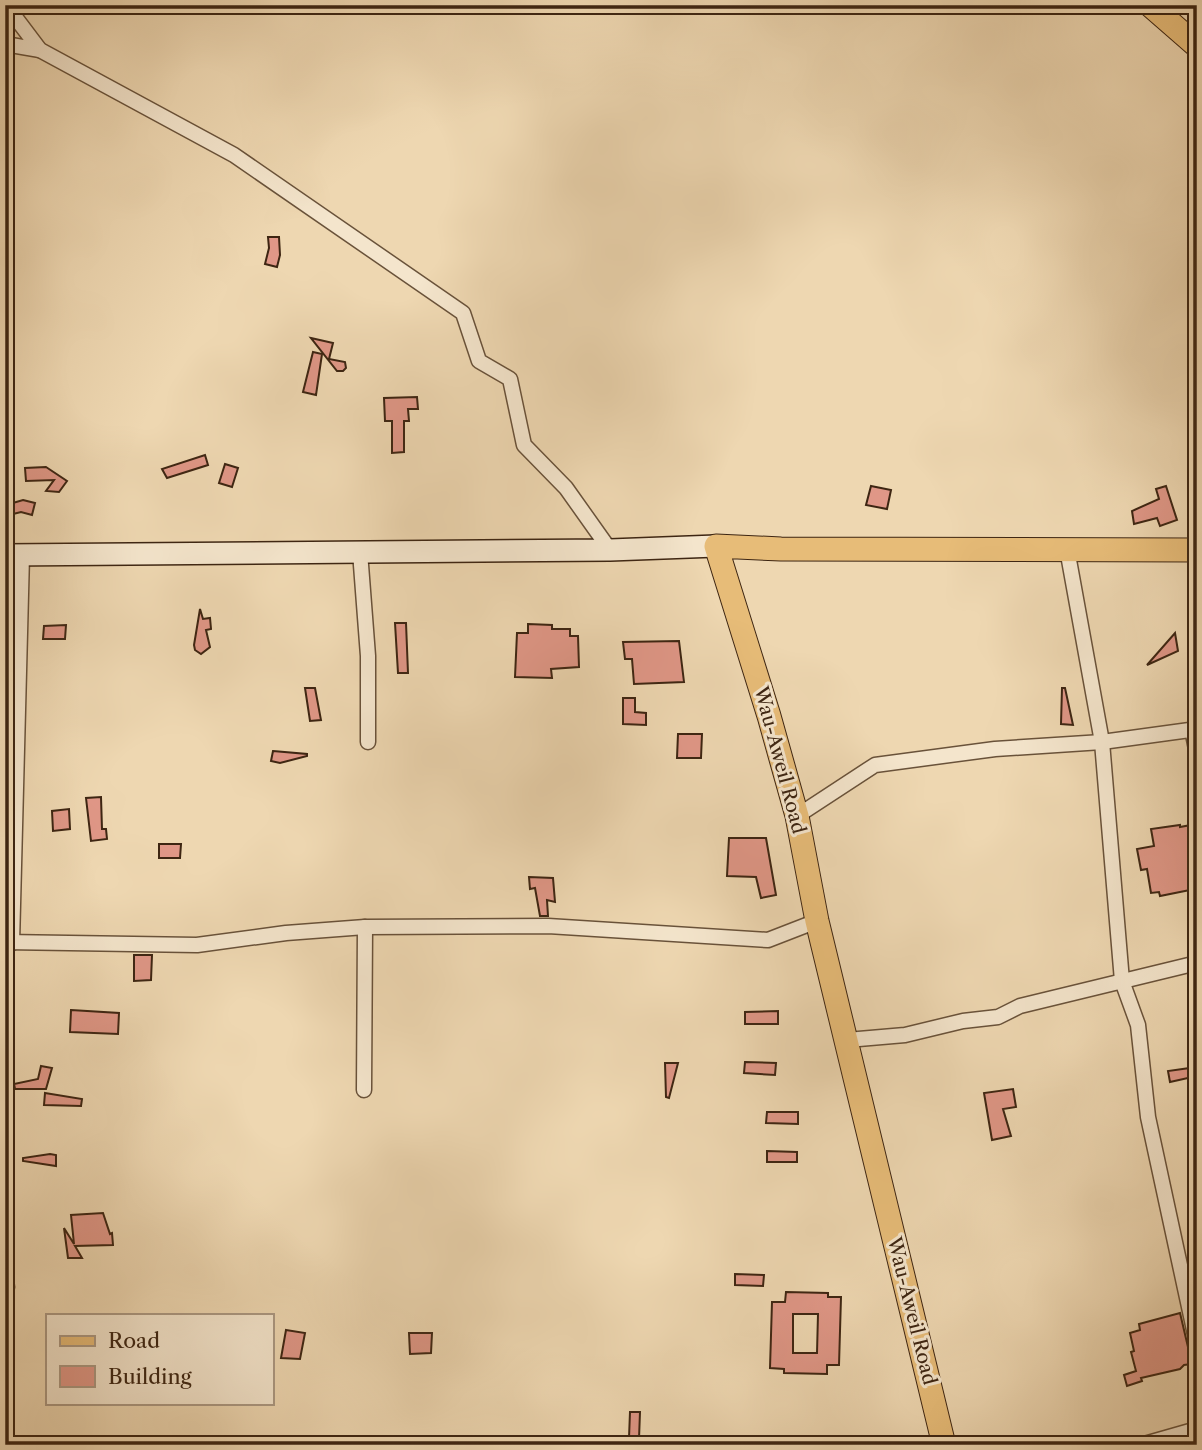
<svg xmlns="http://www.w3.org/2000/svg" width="1202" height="1450" font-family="'Libre Caslon Text',serif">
  <rect width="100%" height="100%" fill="#eed7b1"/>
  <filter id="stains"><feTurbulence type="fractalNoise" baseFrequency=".00286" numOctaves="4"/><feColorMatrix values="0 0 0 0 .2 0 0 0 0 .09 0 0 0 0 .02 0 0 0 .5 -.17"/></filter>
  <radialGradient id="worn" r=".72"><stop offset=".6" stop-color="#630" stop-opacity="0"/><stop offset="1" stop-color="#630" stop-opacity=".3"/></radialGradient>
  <g fill="#e09787" stroke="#3d2512" stroke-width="2" fill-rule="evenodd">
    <path d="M268,237H279L280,255L277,267L265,264L269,248Z"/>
    <path d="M311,338L333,343L329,359L345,362L346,368L343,371H337Z"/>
    <path d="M313,352L322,354L316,395L303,392Z"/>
    <path d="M417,397L418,409H408L409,421H404V452L392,453V421H385L384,398Z"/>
    <path d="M205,455L208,465L167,478L162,469Z"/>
    <path d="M225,464L238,468L232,487L219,483Z"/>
    <path d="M46,467L67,481L59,492L46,491L54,480L26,481L25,468Z"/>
    <path d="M871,486L891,490L887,509L866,505Z"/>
    <path d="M1166,486L1177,520L1160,526L1157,518L1134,524L1132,511L1159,499L1156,489Z"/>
    <path d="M23,500L35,503L32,515L21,512L9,515L6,505Z"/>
    <path d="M200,609L203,619L210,618L211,629L206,630L210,647L201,654L195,650L194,645Z"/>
    <path d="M395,623H406L408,673H398Z"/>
    <path d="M528,624L552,625V629H570V636H578L579,667L551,669L552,678L515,677L517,633H528Z"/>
    <path d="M66,625L65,639H43L44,626Z"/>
    <path d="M1175,633L1178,651L1147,665Z"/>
    <path d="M679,641L684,682L634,684L632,659H625L623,642Z"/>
    <path d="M305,688H315L321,720L310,721Z"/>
    <path d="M1062,688H1065L1073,725L1061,724Z"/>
    <path d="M623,698H635V712L646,713V725L623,724Z"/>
    <path d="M678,734H702L701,758H677Z"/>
    <path d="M273,751L307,754V756L280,763L271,761Z"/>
    <path d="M101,797L102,829H106L107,839L91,841L86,798Z"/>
    <path d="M69,809L70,829L53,831L52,811Z"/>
    <path d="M1180,825V827L1191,825L1197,861L1189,862L1195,889L1160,896L1159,892L1151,893L1147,869L1141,870L1137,849L1154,846L1151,829Z"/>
    <path d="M729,838H766L776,895L761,898L756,877L727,876Z"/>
    <path d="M159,844H181L180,858H159Z"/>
    <path d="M529,877L553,878L555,902L547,900L548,916H540L535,888L530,889Z"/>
    <path d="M134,955H152L151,980L134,981Z"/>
    <path d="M71,1010L119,1013L118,1034L70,1032Z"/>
    <path d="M778,1011V1024H745V1012Z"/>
    <path d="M745,1062L776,1063L775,1075L744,1073Z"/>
    <path d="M665,1063H678L669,1098L666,1097Z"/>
    <path d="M41,1066L52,1068L46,1089H15L14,1084L38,1079Z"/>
    <path d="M1197,1067V1076L1170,1082L1168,1071Z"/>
    <path d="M1013,1089L1016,1107L1003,1109L1011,1136L992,1140L984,1093Z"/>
    <path d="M45,1093L82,1099L81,1106L44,1105Z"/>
    <path d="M767,1112H798V1124L766,1123Z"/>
    <path d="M767,1151L797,1152V1162H767Z"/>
    <path d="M50,1154L56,1155V1166L23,1161V1158Z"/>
    <path d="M103,1213L110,1234L112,1233L113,1245L75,1246L82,1258H68L64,1228L74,1244L71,1215Z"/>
    <path d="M735,1274L764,1275L763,1286L735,1285Z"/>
    <path d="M786,1292L828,1293V1297H841L839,1365H827V1374L784,1373V1369L770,1368L772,1302H785ZM793,1314H818L817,1353H793Z"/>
    <path d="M1180,1313L1192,1364L1184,1365L1180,1369L1141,1378L1142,1381L1127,1386L1124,1375L1136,1371L1131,1352L1134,1351L1130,1333L1140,1330L1139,1324Z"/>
    <path d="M286,1330L305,1333L300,1359L281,1358Z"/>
    <path d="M409,1333H432L431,1353L410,1354Z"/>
    <path d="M630,1412H640L639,1439L629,1438Z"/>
  </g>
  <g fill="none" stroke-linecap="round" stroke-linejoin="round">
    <g stroke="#69523a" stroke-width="17">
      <g id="street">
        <path d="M6,5L40,50L234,155L463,313L479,361L510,379L524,445L566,488L610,550"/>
        <path d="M5,44L40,50"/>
        <path d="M1067,549L1102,742L1122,981L1138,1025L1148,1117L1197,1344"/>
        <path d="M360,552L368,656V742"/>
        <path d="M1192,729L1197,754"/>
        <path d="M797,816L875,765L995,749L1102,742L1197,729"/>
        <path d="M5,942L197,945L286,933L365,927L548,926L768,940L817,921"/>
        <path d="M12,943L22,555"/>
        <path d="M847,1040L905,1035L963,1021L998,1017L1020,1006L1197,963"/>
        <path d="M364,1090L365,927"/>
        <path d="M5,1287H7"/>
        <path d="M1141,1445L1197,1429"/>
      </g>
    </g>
    <g stroke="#3d2512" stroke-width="24">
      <path id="secondary" d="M5,555L610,550L716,546"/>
    </g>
    <g stroke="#3d2512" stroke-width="25">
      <g id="primary">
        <path d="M1150,5L1197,46"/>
        <path d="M944,1445L817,921L797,816L769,716L716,546L781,549L1197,550"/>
      </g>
    </g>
    <use href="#street" stroke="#f4e5cc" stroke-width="14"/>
    <use href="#secondary" stroke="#f4e5cc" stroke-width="21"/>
    <use href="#primary" stroke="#e7bc78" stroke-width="23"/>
  </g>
  <g text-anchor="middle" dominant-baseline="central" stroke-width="6" stroke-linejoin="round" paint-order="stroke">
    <g font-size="19" fill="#3d2512" stroke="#f4e5cc">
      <text transform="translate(780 760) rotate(75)">Wau-Aweil Road</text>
      <text transform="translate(912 1311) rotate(76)">Wau-Aweil Road</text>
    </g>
  </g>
  <rect width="1202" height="1450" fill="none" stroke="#eed7b1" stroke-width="28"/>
  <rect x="7" y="7" width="1188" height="1436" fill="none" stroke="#3d2512" stroke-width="3.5"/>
  <rect x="14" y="14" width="1174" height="1422" fill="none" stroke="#3d2512" stroke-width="2"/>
  <rect x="46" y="1314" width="228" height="91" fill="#f4e5cc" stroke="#ab9882" stroke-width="2"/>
  <rect x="60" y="1336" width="35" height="10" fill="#e7bc78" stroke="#ab9882" stroke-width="2"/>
  <text x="108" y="1348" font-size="21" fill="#3d2512">Road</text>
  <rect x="60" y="1366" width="35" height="21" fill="#e09787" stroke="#ab9882" stroke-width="2"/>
  <text x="108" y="1384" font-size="21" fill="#3d2512">Building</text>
  <rect width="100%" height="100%" filter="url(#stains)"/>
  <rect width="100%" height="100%" fill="url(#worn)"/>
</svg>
